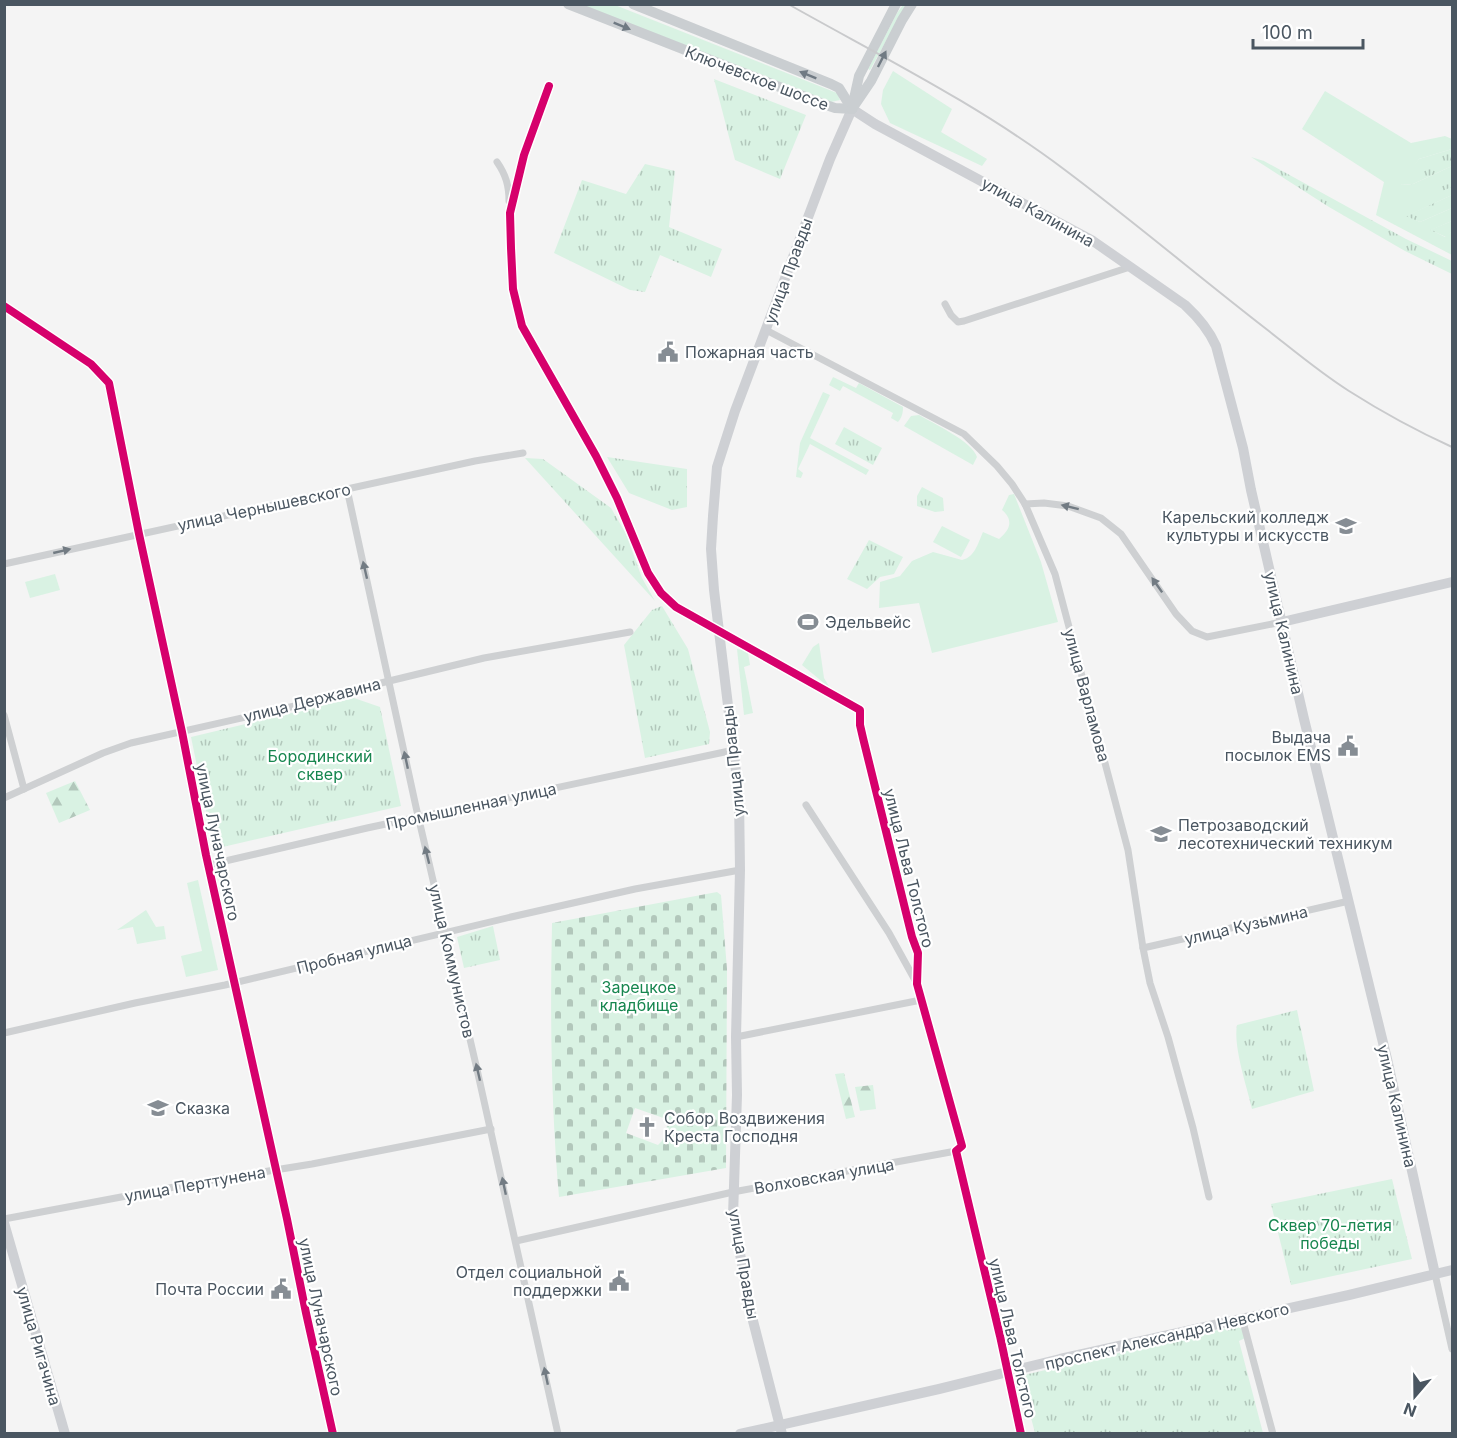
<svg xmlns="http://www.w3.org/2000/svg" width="1457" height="1438" font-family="Inter,sans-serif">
  <defs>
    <pattern id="forest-firs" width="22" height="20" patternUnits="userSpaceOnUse" patternTransform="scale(1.5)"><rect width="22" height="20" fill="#d9f2e3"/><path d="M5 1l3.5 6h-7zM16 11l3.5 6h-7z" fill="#b2c7bb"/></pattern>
    <pattern id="cemetery-stones" width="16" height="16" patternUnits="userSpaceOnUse" patternTransform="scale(1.5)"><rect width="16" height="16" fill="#d9f2e3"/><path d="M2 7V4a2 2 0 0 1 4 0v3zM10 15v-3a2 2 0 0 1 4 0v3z" fill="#b2c7bb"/></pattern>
    <pattern id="park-tufts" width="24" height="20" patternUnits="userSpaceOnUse" patternTransform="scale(1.5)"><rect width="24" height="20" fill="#d9f2e3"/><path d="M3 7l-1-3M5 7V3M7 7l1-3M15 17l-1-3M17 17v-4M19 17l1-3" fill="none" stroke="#b2c7bb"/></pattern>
  </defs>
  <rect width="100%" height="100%" fill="#f4f4f4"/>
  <g fill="#d9f2e3">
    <path d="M582,5H615L837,93L840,100L831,102Z"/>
    <path d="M903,5H906L870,70L868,69L897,13Z"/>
    <path d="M893,71L952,109L941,132L987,159L982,166L890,123L881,104L883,90Z"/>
    <path d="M1325,91L1411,143L1445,136L1452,139V149L1419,159L1401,185L1413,184L1452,166V195L1407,216L1420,222L1452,208V221L1431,230L1445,237L1452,231V255L1376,215L1384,182L1302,129Z"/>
    <path d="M833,377L856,388L859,383L903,407C903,413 902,417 898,422L891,418L893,413L843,386L840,391L829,385Z"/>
    <path d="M823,392L830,395L810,438L869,470L866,475L810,444L798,469L803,473L801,478L796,477L800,443Z"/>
    <path d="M919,415C934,424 972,441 977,457L973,465L904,426L911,416Z"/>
    <path d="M1014,494L1041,562L1058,622L932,653L919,603L879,608L880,582L900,576L912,561L933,552L962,560C975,557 978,543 983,532L999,539C1010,530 1014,520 1002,510L1009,495Z"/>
    <path d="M942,526L970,540L961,557L933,542Z"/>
    <path d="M55,574L60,590L30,598L25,582Z"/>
    <path d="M819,643L824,678L830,688L802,665L813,647Z"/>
    <path d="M737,649L743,650L748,653L750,665L744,667L753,713L744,715Z"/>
    <path d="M198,880L218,970L186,977L181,956L202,951L187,883Z"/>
    <path d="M146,910L156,927L164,926L166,939L137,944L133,927L117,930Z"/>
  </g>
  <g fill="url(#forest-firs)">
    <path d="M75,781L90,810L59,823L46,793Z"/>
    <path d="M844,1073L855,1117L846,1119L835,1074Z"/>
    <path d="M873,1085L876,1109L860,1111L855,1087Z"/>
  </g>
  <path fill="url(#cemetery-stones)" fill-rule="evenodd" d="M717,892L721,895L727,969L726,1168L559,1197C551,1106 550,1014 552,923ZM635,1108L669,1120L662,1141L658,1145L626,1133Z"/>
  <g fill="url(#park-tufts)">
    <path d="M714,79L806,115L780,179L735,160Z"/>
    <path d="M1452,149V166L1413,184L1401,185L1404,177L1419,159Z"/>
    <path d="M1251,157L1264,161L1406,239L1452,261V274L1405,251L1329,207Z"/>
    <path d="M645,164L675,171L669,227L722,249L711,277L660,255L645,292L630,290L554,253L582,180L626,194Z"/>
    <path d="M1447,180L1452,187L1403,206L1401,197Z"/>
    <path d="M1452,195V208L1420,222L1406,216Z"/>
    <path d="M1452,221V231L1446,237L1430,230Z"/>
    <path d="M844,427L882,448L873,465L835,444Z"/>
    <path d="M607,457L687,469V507L672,510L629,493Z"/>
    <path d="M525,458L543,459L611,508L626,534L642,578L655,601Z"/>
    <path d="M922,487L943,498L944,511L935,512L917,506V496Z"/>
    <path d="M869,540L903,557L894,574L880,577L867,589L847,579Z"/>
    <path d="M662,606L688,649L710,732L709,744L645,758L624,645L652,610Z"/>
    <path d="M354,698L380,707L401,806L214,849L191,737Z"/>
    <path d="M493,926L500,960L464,968L457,937Z"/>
    <path d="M1297,1010L1314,1091L1252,1109C1247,1087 1233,1047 1237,1025Z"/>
    <path d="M1392,1179L1412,1259L1291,1285L1271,1204Z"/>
    <path d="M1235,1326L1242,1329L1245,1338L1239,1341L1263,1433H1035L1024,1391L1017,1392C1016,1387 1014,1382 1016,1378L1024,1375Z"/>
  </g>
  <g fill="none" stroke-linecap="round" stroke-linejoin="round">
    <g stroke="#ced0d2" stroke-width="7">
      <path d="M549,86L524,155L510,213L511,248L513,289L522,326L596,456L617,498L648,573L661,593L676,607L860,710V725L863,738L912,937L918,953L917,984L962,1146L956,1151L1000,1336L1021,1434"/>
      <path d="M497,162C506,175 509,186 509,201"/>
      <path d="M945,304L951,315L958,322L964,321L1130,267"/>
      <path d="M766,330L964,434L997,466L1012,484L1025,504L1055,574L1128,850L1143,948L1150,983L1168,1037L1193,1128L1209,1197"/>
      <path d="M347,489L416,807L476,1065L558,1434"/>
      <path d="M1025,504L1044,503L1068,506L1101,518L1121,534L1176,614L1192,631L1207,637L1282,622"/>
      <path d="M4,564L475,461L523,453"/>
      <path d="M4,715L24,789"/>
      <path d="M4,798L103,753L131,743L339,696L381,683L484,658L630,632"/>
      <path d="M806,805L889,933L916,982"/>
      <path d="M208,865L367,828L734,750"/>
      <path d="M1143,948L1349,901"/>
      <path d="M4,1033L135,1003L225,985L511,917L635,889L740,870"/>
      <path d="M736,1037L921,1000"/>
      <path d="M4,1219L201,1182L312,1164L491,1129"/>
      <path d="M516,1241L733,1192L956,1151"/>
      <path d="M1435,1274L1452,1349"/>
      <path d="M1242,1318L1273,1434"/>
    </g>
    <g stroke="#ced0d4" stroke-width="10">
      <path d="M4,306L91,364L109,383L139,534L182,732L206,855L287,1219L306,1313L333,1434"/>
      <path d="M1282,622L1452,582"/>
      <path d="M4,1223L65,1434"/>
      <path d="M740,1434L939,1389L1060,1359L1349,1295L1452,1270"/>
      <path d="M782,1434L751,1313L733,1216L737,1095L736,1037L740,870L739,796L714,590L711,549L713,516L717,467L735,411L830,159L852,109L875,124L1093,241L1185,305C1198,317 1209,330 1216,346L1243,448L1251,490L1304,719L1387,1059L1435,1274"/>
    </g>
    <g stroke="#caced1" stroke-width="10">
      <path d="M568,4L823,104L835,108L852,109"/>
      <path d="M633,4L831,84L839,88L852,109"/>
      <path d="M853,103L859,76L896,4"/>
      <path d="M852,109L871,81L902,20L912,4"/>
    </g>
    <path stroke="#c9cacc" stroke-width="2" d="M788,4C882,57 979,105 1065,170C1133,221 1198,276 1265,328C1292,349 1319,372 1349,391C1382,412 1417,431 1452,447"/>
    <g stroke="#fff" stroke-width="11">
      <g id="cycleway">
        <path d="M549,86L524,155L510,213L511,248L513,289L522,326L596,456L617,498L648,573L661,593L676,607L860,710V725L863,738L912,937L918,953L917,984L962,1146L956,1151L1000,1336L1021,1434"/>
        <path d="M4,306L91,364L109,383L139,534L182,732L206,855L287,1219L306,1313L333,1434"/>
      </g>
    </g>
    <use href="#cycleway" stroke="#d6006c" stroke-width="8"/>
  </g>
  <defs><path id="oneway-solid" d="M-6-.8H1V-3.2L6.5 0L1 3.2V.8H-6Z" transform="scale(1.5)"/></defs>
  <g fill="#707a83">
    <use href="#oneway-solid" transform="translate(622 26) rotate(22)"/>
    <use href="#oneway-solid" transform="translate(882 59) rotate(-63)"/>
    <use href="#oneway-solid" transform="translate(808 75) rotate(-158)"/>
  </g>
  <g fill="#727b83">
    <use href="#oneway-solid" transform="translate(1070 507) rotate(-166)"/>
    <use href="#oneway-solid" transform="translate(62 551) rotate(-13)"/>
    <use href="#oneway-solid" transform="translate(365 570) rotate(-103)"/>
    <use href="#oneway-solid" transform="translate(1157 585) rotate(-125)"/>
    <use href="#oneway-solid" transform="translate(406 760) rotate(-102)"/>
    <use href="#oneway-solid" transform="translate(427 855) rotate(-104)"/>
    <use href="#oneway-solid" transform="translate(478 1072) rotate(-103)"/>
    <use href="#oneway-solid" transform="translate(504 1186) rotate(-102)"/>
    <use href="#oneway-solid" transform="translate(546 1376) rotate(-102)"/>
  </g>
  <defs>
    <g id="civic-bare" transform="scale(1.62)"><path d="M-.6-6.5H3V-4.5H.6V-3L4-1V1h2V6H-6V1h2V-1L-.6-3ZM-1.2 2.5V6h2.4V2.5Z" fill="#868d94" stroke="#fff" stroke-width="2.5" paint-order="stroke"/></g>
    <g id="university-bare" transform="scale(1.62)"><path d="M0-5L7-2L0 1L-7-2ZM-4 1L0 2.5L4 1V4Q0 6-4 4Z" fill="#868d94" stroke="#fff" stroke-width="2.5" paint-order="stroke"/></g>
    <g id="stadium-bare" transform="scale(1.62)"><path d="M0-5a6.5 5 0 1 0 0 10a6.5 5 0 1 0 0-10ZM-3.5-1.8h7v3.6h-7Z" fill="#868d94" stroke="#fff" stroke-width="2.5" paint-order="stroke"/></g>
    <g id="school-bare" transform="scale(1.62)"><path d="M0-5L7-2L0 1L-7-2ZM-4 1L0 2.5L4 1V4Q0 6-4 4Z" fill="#868d94" stroke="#fff" stroke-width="2.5" paint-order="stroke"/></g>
    <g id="church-bare" transform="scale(1.62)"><path d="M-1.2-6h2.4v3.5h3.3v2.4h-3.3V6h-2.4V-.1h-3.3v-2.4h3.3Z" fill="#868d94" stroke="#fff" stroke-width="2.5" paint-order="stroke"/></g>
  </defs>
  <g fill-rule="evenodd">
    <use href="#civic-bare" x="668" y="352"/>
    <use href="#university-bare" x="1346" y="526"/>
    <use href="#stadium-bare" x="808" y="622"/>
    <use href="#civic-bare" x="1348" y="746"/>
    <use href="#university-bare" x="1161" y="834"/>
    <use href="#school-bare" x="158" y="1108"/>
    <use href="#church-bare" x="647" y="1127"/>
    <use href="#civic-bare" x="619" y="1281"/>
    <use href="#civic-bare" x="281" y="1289"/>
  </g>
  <g text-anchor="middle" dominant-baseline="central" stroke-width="4.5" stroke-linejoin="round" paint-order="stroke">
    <g font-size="16" fill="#4a5661" stroke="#fff">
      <text transform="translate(757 78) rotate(21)">Ключевское шоссе</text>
      <text transform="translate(1038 212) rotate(29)">улица Калинина</text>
      <text transform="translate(788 271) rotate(-70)">улица Правды</text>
      <text transform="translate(264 507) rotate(-12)">улица Чернышевского</text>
      <text transform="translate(1284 633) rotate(77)">улица Калинина</text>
      <text transform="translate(1087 695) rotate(75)">улица Варламова</text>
      <text transform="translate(312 700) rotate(-14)">улица Державина</text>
      <text transform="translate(733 761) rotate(-96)">улица Правды</text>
      <text transform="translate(471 806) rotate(-12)">Промышленная улица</text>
      <text transform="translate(218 842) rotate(78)">улица Луначарского</text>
      <text transform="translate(909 868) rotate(76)">улица Льва Толстого</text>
      <text transform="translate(1246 925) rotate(-13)">улица Кузьмина</text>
      <text transform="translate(354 954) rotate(-14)">Пробная улица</text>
      <text transform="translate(452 961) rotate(77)">улица Коммунистов</text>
      <text transform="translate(1397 1106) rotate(77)">улица Калинина</text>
      <text transform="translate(824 1176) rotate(-10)">Волховская улица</text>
      <text transform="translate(195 1184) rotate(-10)">улица Перттунена</text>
      <text transform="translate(744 1264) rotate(80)">улица Правды</text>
      <text transform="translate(321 1317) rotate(78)">улица Луначарского</text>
      <text transform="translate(1167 1336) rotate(-13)">проспект Александра Невского</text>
      <text transform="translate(1013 1338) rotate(77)">улица Льва Толстого</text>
      <text transform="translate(39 1346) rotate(74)">улица Ригачина</text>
    </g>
    <g font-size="16" fill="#4a5661" stroke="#fff" text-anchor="start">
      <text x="685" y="352">Пожарная часть</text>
      <text x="1329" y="517" text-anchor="end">Карельский колледж<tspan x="1329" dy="18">культуры и искусств</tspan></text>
      <text x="825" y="622">Эдельвейс</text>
      <text x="1331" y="737" text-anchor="end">Выдача<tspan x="1331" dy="18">посылок EMS</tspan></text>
      <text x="1178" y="825">Петрозаводский<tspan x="1178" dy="18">лесотехнический техникум</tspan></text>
      <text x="175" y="1108">Сказка</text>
      <text x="664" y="1118">Собор Воздвижения<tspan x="664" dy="18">Креста Господня</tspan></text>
      <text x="602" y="1272" text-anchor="end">Отдел социальной<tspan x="602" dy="18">поддержки</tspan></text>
      <text x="264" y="1289" text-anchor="end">Почта России</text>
    </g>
    <g font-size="16" fill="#17864f" stroke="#fff">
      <text x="320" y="756">Бородинский<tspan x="320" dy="18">сквер</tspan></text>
      <text x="639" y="987">Зарецкое<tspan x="639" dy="18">кладбище</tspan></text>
      <text x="1330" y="1225">Сквер 70-летия<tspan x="1330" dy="18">победы</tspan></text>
    </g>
  </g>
  <rect width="1457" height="1438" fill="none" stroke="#4a5661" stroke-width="12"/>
  <g transform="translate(1415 1396) rotate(200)" stroke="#ffffff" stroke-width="4.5" paint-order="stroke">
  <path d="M0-4.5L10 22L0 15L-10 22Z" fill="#4a5661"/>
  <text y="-9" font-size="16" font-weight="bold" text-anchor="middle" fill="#4a5661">N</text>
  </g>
  <path d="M1253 39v9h110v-9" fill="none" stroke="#4a5661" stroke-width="3"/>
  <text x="1262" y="39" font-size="18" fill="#4a5661" stroke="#ffffff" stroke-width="4.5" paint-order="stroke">100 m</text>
</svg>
